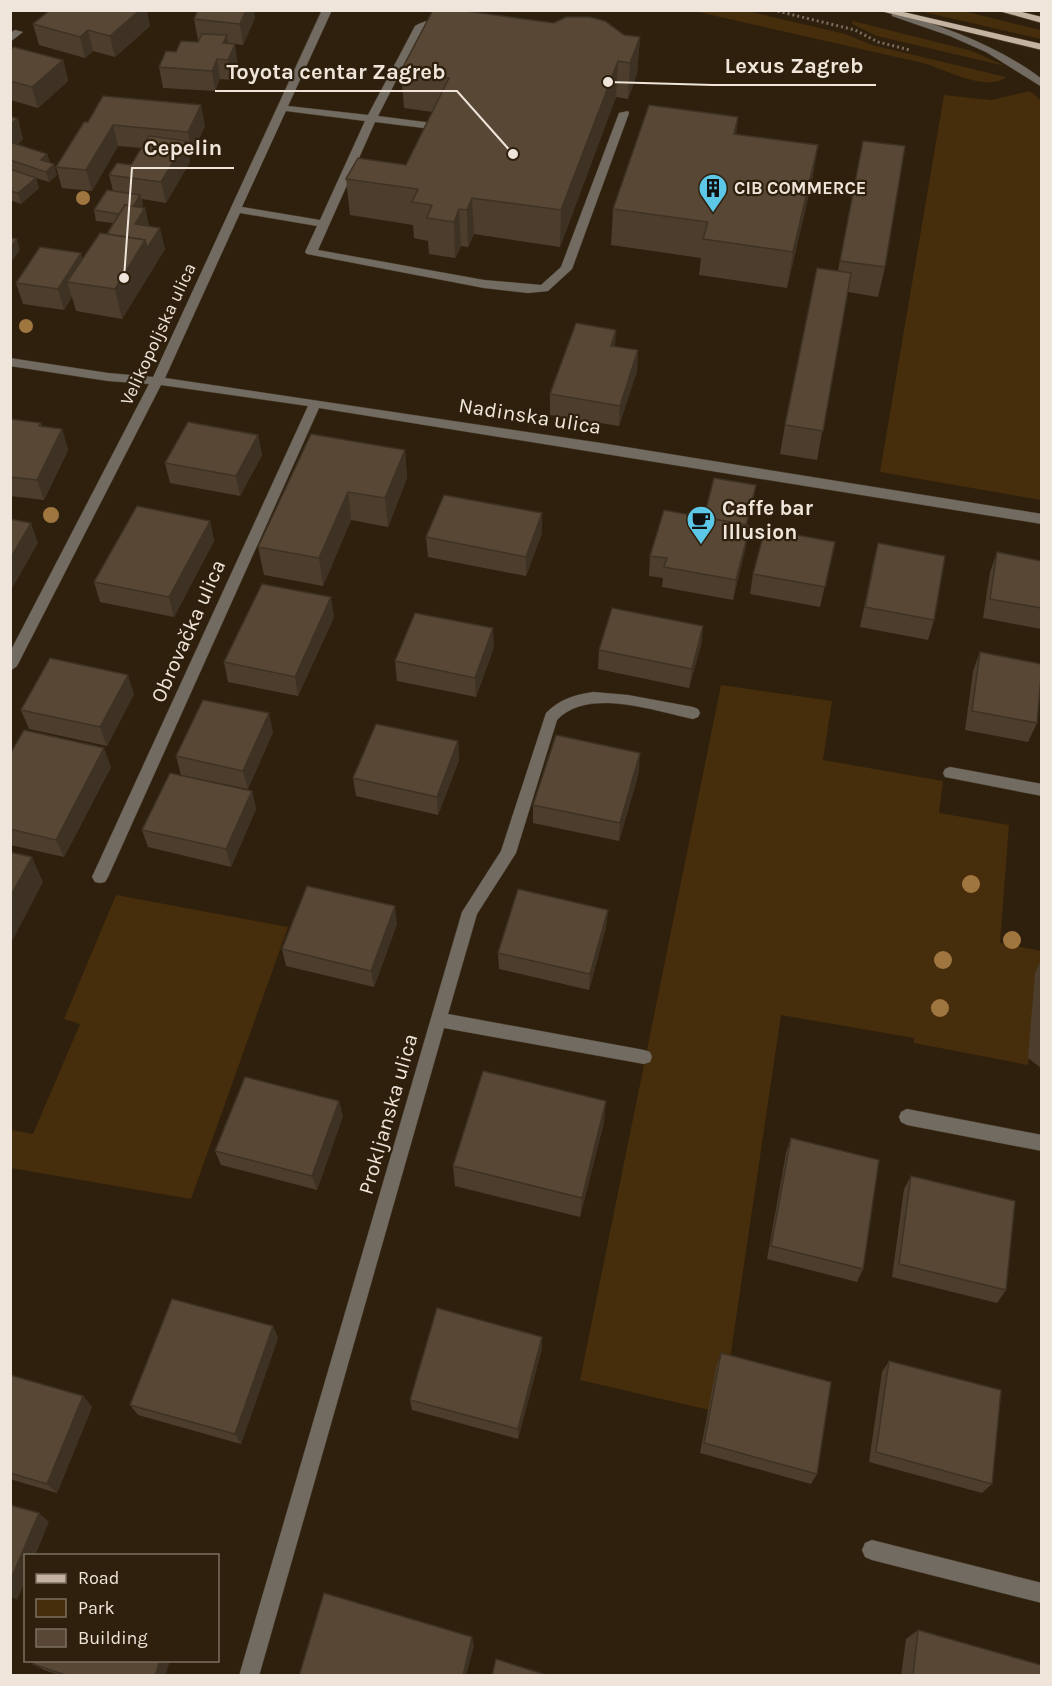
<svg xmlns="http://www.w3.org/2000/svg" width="1052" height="1686" font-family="Karla,sans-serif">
  <rect width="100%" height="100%" fill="#2e200d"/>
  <g fill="#462d0c">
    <path d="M959,10L1041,30V39L919,11Z"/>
    <path d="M694,11H747L845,34L872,45L1006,77C989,92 946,71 927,64Z"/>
    <path d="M853,21L972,51L1005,66L877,36L852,24Z"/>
    <path d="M1030,91L1042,101L1041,500L880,472L944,95L991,100Z"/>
    <path d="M721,685L832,701L823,760L943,781L939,813L1009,825L1000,943L1041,951V974L1028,1065L914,1043V1038L781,1015L722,1413L580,1380Z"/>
    <path d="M116,895L288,927L191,1199L11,1168V1130L33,1134L80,1024L64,1019Z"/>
  </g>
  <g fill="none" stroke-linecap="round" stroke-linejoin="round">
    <g stroke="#493c2a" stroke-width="1">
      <g id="minor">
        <path d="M322,10H332L288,106L368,115L415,26C426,20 439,16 451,23C445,27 432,25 422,30L378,116L440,124L445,127L440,130L375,122L318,250L484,280L541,285L561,267L619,113L628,111L629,113L572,269L548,291L528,293L484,288L307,254L305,252L317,226L240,213L165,378L601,443L1042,514V524L319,408L108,877L105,882L100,883L95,882L92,877L308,406L161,385L17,666L10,671V652L149,384L108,381L10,366V358L108,373L153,377ZM286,111L365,121L320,220L242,207Z"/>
        <path d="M892,12H898C949,29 998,46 1042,79V87L986,52L950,36L892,16Z"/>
        <path d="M15,30L23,32L10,42V33Z"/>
        <path d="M593,692L628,695L693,707L698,709L700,713L698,717L693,719C654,711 588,687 557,720L516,853L477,914L448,1014L644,1050L650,1052L652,1057L650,1062L644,1064L444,1028L259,1676H239L462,912L501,851L546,713C560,699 574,695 593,692Z"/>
        <path d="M950,767L1042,784V796L945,777L943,773L945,769Z"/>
        <path d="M907,1109L1042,1135V1151L907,1125L901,1122L899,1117L901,1112Z"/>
        <path d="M872,1540L1042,1583V1603L872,1560L865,1557L862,1550L865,1543Z"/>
      </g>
    </g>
    <g stroke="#493c2a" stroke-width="1">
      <g id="major">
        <path d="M876,10H895L1042,44V50Z"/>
        <path d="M995,10H1014L1042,17V23Z"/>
      </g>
    </g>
    <path stroke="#7a6d5e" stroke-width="3" stroke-dasharray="2 3" stroke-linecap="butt" d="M773,10L855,30L878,42L910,50"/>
    <use href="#minor" fill="#726b62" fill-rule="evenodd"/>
    <use href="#major" fill="#c3b3a0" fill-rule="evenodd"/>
  </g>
  <g fill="#a07640">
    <circle cx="83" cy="198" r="7"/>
    <circle cx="26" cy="326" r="7"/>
    <circle cx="51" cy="515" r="8"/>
    <circle cx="971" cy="884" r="9"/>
    <circle cx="1012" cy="940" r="9"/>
    <circle cx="943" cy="960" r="9"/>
    <circle cx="940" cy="1008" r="9"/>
  </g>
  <g fill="#4c3d2d">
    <path d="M255,18L243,45L228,43L238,65L232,80L220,79L215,91L163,88L159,67L198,42L199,40H198L194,19Z"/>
    <path d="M33,24L150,26L115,57L93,51L85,58L39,45Z"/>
    <path d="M624,35L640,37L637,74L628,99L616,97L560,247L474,234L468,247L461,246L455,258L429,254L428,241L414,238L413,225L350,215L346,179L406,165L432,112L404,108L401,71Z"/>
    <path d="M10,50L63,60L68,81L38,108L10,100Z"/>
    <path d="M10,116L18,119L23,139L18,144L47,154L50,163L57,175L49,182L36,178L39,188L21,204L10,200Z"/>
    <path d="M738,117L736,134L818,145L812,181L787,288L699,275L701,258L611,245L613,209Z"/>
    <path d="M88,122L205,126L192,153L188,152L190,162L166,203L142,199L143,205L141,208H145L149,226L165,249L122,319L76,311L72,297L64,310L23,304L16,283L81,253L82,259L107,234L113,223L96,221L94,210L113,191L109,175L131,165L142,148L118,146L92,191L62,188L56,167Z"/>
    <path d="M863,141L885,267L878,297L848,292L817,460L780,454L785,425L838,271Z"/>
    <path d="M615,347L638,350L637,371L619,426L550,415V394Z"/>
    <path d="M10,419L41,423L42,427L62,429L68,450L44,500L10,496Z"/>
    <path d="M258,435L262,455L240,496L170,483L165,463Z"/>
    <path d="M405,450L407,478L388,527L351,520L323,586L264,575L258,547Z"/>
    <path d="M756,485L747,525L746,546L733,600L662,587L663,578L649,576L650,556L704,517Z"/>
    <path d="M542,513V533L526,576L428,557L426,537Z"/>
    <path d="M210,521L214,541L174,617L100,602L94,582Z"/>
    <path d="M835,542L820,607L750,594L753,574Z"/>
    <path d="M878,543L934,620L928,640L860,627L873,563Z"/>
    <path d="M997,552L1041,561V629L983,618L990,572Z"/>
    <path d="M334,617L298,696L228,682L224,662Z"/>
    <path d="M703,626L701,645L689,688L598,669L599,650Z"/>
    <path d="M494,647L476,697L397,681L395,661Z"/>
    <path d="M980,652L1037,723L1028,742L965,730L973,671Z"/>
    <path d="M134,694L107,746L29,729L21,710Z"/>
    <path d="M273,732L248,789L181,775L176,756Z"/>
    <path d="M458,741L459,760L438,815L356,796L353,778Z"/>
    <path d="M10,754L111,767L64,857L10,845Z"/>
    <path d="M639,772L619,841L533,823V805Z"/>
    <path d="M252,791L256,809L231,867L148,847L142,830Z"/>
    <path d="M608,910L606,927L589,990L499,969L498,953Z"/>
    <path d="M397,924L374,987L286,966L282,949Z"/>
    <path d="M1041,960V1068L1028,1058L1035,973Z"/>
    <path d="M343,1116L317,1190L221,1165L215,1151Z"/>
    <path d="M604,1122L580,1217L455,1186L453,1166Z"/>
    <path d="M791,1138L863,1269L857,1282L767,1259L786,1153Z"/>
    <path d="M911,1176L1006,1290L997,1303L892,1277L904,1189Z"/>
    <path d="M273,1326L278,1338L241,1444L138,1415L130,1405Z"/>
    <path d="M542,1348L518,1439L412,1410L410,1400Z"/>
    <path d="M721,1353L817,1474L811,1484L700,1453L717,1364Z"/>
    <path d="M889,1361L992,1484L982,1493L869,1462L882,1372Z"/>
    <path d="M10,1375L83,1396L92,1407L57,1493L10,1479Z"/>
    <path d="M918,1630L1041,1676H901L906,1639Z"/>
    <path d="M34,1660H170L165,1676H62L44,1670L33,1664Z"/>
  </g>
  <g fill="#3e3224">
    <path d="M140,10H147L150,26L115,57L110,36Z"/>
    <path d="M246,10H254L255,18L243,45L240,24Z"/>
    <path d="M88,30L93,51L85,58L80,37Z"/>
    <path d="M227,35L230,56L223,43Z"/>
    <path d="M640,37L637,74L628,99L630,63Z"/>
    <path d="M235,44L238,65L232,80L228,60Z"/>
    <path d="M217,59L220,79L215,91L212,71Z"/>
    <path d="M63,60L68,81L38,108L32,87Z"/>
    <path d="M618,61L616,97L560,247L561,210Z"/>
    <path d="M201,105L205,126L192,153L188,132Z"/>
    <path d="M738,117L734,154V134Z"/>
    <path d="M18,119L23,139L10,150V124Z"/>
    <path d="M113,125L118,146L92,191L86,170Z"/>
    <path d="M186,141L190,162L166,203L161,182Z"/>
    <path d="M818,145L812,181L787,288L793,252Z"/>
    <path d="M47,154L50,165L41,160Z"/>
    <path d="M54,164L57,175L49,182L46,172Z"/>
    <path d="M36,178L39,188L21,204L18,193Z"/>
    <path d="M140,195L143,205L130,226L128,215Z"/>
    <path d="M472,198L474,234L468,247L467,210Z"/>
    <path d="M145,208L149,229L135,224Z"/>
    <path d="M459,209L461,246L455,258L454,222Z"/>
    <path d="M160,228L165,249L122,319L115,289L145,240Z"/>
    <path d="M17,239L20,250L10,264V248Z"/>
    <path d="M81,253L86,273L67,282L72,297L64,310L58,289Z"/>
    <path d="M616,330L615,351L611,346Z"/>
    <path d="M638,350L637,371L619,426L620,406Z"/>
    <path d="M62,429L68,450L44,500L37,480Z"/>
    <path d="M258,435L262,455L240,496L236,476Z"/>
    <path d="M405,450L407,478L388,527L385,498Z"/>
    <path d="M756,485L754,495L742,545L744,534Z"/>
    <path d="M348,492L351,520L323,586L319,558Z"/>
    <path d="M542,513V533L526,576V557Z"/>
    <path d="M210,521L214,541L174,617L169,597Z"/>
    <path d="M31,523L38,543L10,592V559Z"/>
    <path d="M750,526L746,546L733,600L736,580Z"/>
    <path d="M331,597L334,617L298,696L295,677Z"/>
    <path d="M703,626L701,645L689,688L692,669Z"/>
    <path d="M493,628L494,647L476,697L475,678Z"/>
    <path d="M128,675L134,694L107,746L100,727Z"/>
    <path d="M269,713L273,732L248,789L243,771Z"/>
    <path d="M458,741L459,760L438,815L437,797Z"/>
    <path d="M104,748L111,767L64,857L56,840Z"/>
    <path d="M640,753L639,772L619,841L620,823Z"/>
    <path d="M252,791L256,809L231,867L226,849Z"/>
    <path d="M32,857L43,882L10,945V897Z"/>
    <path d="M395,906L397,924L374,987L371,971Z"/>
    <path d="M608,910L606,927L589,990L590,974Z"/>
    <path d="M339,1101L343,1116L317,1190L312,1176Z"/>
    <path d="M606,1101L604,1122L580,1217L582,1198Z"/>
    <path d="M273,1326L278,1338L241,1444L235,1434Z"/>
    <path d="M542,1337V1348L518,1439V1429Z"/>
    <path d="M83,1396L92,1407L57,1493L47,1484Z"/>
    <path d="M39,1513L49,1522L35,1556H26V1579L17,1600L10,1596V1581Z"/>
    <path d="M472,1637L474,1646L466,1676H463Z"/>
    <path d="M160,1660H170L165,1676H155Z"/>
  </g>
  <g fill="#584734" stroke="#3e3224" stroke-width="1.5">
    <path d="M50,10L111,11L140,10L110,36L88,30L80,37L33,24Z"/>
    <path d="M198,10H246L240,24L194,19Z"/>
    <path d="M433,10H458L554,23L566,17H590L605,21L624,35L640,37L630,63L618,61L561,210L472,198L467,210L459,209L454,222L427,218L432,205L412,202L418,189L346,179L358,158L406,165L449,78L401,71Z"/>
    <path d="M202,34L227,35L223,43L235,44L228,60L217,59L212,71L159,67L166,51L176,52L181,41L198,42Z"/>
    <path d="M14,47L63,60L32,87L10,81V50Z"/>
    <path d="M103,96L201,105L188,132L113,125L86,170L56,167L84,122H88Z"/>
    <path d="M649,105L738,117L734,134L818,145L793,252L703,239L708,222L613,209Z"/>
    <path d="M10,116L18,119L10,124Z"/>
    <path d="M149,136L186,141L161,182L109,175L117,163L131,165Z"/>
    <path d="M863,141L905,146L885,267L840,261Z"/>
    <path d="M10,142L47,154L41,160L54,164L46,172L10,160Z"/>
    <path d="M10,169L36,178L18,193L10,191Z"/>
    <path d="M107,190L140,195L133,207L125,205L119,214L94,210Z"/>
    <path d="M125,205L145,208L135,224L160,228L147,248L145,240L107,234Z"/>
    <path d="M100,233L145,240L115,289L67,282Z"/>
    <path d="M10,238L17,239L10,248Z"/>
    <path d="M40,247L81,253L58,289L16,283Z"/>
    <path d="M817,268L851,273L823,431L785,425Z"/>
    <path d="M576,323L616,330L611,346L638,350L620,406L550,394Z"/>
    <path d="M10,419L41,423L39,426L62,429L37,480L10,477Z"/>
    <path d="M188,422L258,435L236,476L165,463Z"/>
    <path d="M311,434L405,450L385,498L348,492L319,558L258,547Z"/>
    <path d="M714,478L756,485L746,525L704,517Z"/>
    <path d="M444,495L542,513L526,557L426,537Z"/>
    <path d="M137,506L210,521L169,597L94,582Z"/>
    <path d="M664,510L750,526L736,580L664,567L667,558L650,556Z"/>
    <path d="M10,519L31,523L10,559Z"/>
    <path d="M765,529L835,542L825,587L753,574Z"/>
    <path d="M878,543L945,556L934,620L865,607Z"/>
    <path d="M997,552L1041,561V608L990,599Z"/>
    <path d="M262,584L331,597L295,677L224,662Z"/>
    <path d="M612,608L703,626L692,669L599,650Z"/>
    <path d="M415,613L493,628L475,678L395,661Z"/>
    <path d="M980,652L1041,664V677L1037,723L972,711Z"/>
    <path d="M50,658L128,675L100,727L21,710Z"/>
    <path d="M203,700L269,713L243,771L176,756Z"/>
    <path d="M376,724L458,741L437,797L353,778Z"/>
    <path d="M24,730L104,748L56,840L10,829V754Z"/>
    <path d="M556,735L640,753L620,823L533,805Z"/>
    <path d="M170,773L252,791L226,849L142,830Z"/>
    <path d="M10,852L32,857L10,897Z"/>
    <path d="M307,886L395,906L371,971L282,949Z"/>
    <path d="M518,889L608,910L590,974L498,953Z"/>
    <path d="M483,1071L606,1101L582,1198L453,1166Z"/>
    <path d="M245,1077L339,1101L312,1176L215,1151Z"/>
    <path d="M791,1138L879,1160L863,1269L771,1246Z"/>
    <path d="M911,1176L1015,1201L1006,1290L899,1264Z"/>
    <path d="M172,1299L273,1326L235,1434L130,1405Z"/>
    <path d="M437,1308L542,1337L518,1429L410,1400Z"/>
    <path d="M721,1353L831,1382L817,1474L704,1443Z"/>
    <path d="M889,1361L1001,1390L992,1484L876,1452Z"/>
    <path d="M10,1375L83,1396L47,1484L10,1473Z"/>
    <path d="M10,1505L39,1513L10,1581Z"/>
    <path d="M324,1593L472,1637L463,1676H299Z"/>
    <path d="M918,1630L1041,1665V1676H913Z"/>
    <path d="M496,1659L549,1676H492Z"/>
    <path d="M34,1660H160L155,1676H68L33,1664Z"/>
  </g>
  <defs>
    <g id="building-pin" transform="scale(1.5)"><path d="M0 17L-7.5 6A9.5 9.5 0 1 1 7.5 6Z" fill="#5dc7e8" stroke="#2e200d"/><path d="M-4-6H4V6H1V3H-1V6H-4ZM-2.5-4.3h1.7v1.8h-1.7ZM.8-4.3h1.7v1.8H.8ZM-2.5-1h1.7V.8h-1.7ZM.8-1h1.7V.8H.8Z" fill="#111"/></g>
    <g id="cafe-pin" transform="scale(1.5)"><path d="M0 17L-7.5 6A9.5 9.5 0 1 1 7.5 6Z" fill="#5dc7e8" stroke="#2e200d"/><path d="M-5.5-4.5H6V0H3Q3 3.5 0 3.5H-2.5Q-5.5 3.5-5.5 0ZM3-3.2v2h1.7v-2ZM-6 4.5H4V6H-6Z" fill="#111"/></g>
  </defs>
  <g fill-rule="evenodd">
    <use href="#building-pin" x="713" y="188"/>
    <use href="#cafe-pin" x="701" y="520"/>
  </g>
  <g text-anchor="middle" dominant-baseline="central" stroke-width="4.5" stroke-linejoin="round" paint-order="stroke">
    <g font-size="18" font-weight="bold" fill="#efe5da" stroke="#2e200d" text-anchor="start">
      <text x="734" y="188">CIB COMMERCE</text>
    </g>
    <g font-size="18" fill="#efe5da" stroke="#2e200d">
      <text transform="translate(158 334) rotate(-65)">Velikopoljska ulica</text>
    </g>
    <g font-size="21" fill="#efe5da" stroke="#2e200d">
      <text transform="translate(530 416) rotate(9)">Nadinska ulica</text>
      <text transform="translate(188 631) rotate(-66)">Obrovačka ulica</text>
      <text transform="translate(388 1114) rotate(-74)">Prokljanska ulica</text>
    </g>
    <g font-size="21" font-weight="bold" fill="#efe5da" stroke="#2e200d" text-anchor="start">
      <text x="722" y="508">Caffe bar<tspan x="722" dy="24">Illusion</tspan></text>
    </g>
  </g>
  <path fill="none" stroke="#efe5da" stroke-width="2" d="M608 82L713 85H876M513 154L457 91H215M124 278L132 168H234"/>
  <g fill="#efe5da" stroke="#2e200d" stroke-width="2">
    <circle cx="608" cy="82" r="6"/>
    <circle cx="513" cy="154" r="6"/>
    <circle cx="124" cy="278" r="6"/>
  </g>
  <g font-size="22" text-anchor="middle" font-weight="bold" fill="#efe5da" stroke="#2e200d" stroke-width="4.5" stroke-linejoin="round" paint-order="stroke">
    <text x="794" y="73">Lexus Zagreb</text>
    <text x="336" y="79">Toyota centar Zagreb</text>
    <text x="183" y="155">Cepelin</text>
  </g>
  <rect width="1052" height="1686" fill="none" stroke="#efe5da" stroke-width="24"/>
  <rect x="24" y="1554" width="195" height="108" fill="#2e200d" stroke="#7b6f5f" stroke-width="1.5"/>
  <rect x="36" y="1574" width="30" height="9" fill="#c3b3a0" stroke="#7b6f5f" stroke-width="1.5"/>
  <text x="78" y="1584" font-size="18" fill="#efe5da">Road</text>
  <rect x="36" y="1599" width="30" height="18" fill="#462d0c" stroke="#7b6f5f" stroke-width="1.5"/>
  <text x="78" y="1614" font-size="18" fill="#efe5da">Park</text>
  <rect x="36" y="1629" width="30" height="18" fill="#584734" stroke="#7b6f5f" stroke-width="1.5"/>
  <text x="78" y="1644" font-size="18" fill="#efe5da">Building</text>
</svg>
